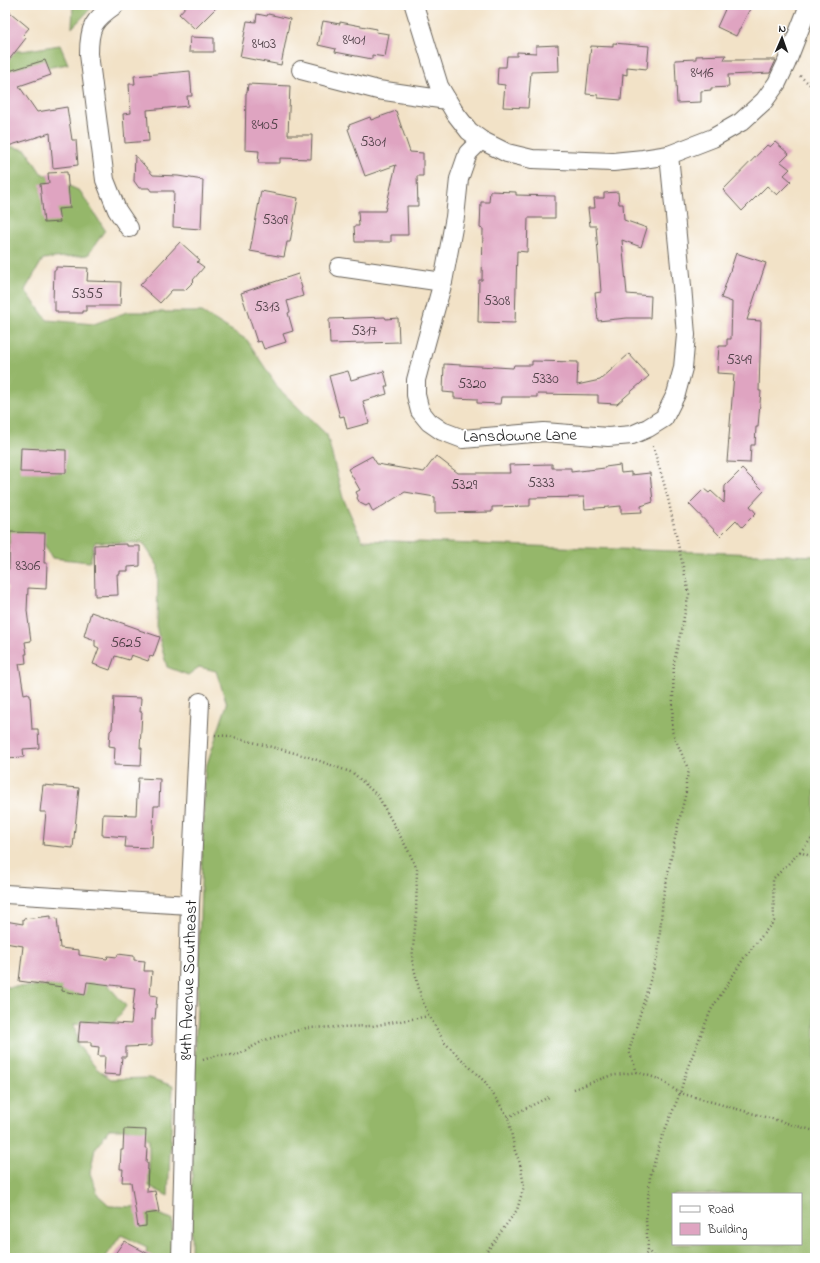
<svg xmlns="http://www.w3.org/2000/svg" width="820" height="1263" font-family="'Indie Flower',sans-serif">
  <rect width="100%" height="100%" fill="#fff"/>
  <filter id="ink" filterUnits="userSpaceOnUse"><feTurbulence type="fractalNoise" baseFrequency=".025" numOctaves="2"/><feDisplacementMap in="SourceGraphic" scale="8" xChannelSelector="R" yChannelSelector="G"/><feConvolveMatrix kernelMatrix="1 2 1 2 8 2 1 2 1" color-interpolation-filters="sRGB"/></filter>
  <filter id="wash" filterUnits="userSpaceOnUse"><feTurbulence type="fractalNoise" baseFrequency=".012" numOctaves="4" result="noise"/><feDisplacementMap in="SourceGraphic" scale="16" xChannelSelector="R" yChannelSelector="G"/><feGaussianBlur stdDeviation="0.9" result="paint"/><feColorMatrix in="noise" values="0 0 0 0 0 0 0 0 0 0 0 0 0 0 0 0 0 1.4 0 .05"/><feComposite in="paint" operator="in"/></filter>
  <g filter="url(#wash)">
    <rect width="100%" height="100%" fill="#f2e2c7"/>
    <g fill="#95b76b" stroke="#586a44" fill-rule="evenodd">
      <path d="M73,5H94L72,28Z"/>
      <path d="M60,45L68,64L5,75V50L22,51Z"/>
      <path d="M5,145L26,150L41,173L80,191L105,230L88,255L43,259L25,290L47,320L94,324L127,312H202L247,340L279,389L327,435L343,498L362,540L815,556V1258H191L193,1120L205,770L227,704L216,671L199,667L188,675L167,667L157,630L158,566L143,543L95,542L90,562L52,558L42,540L12,537L5,552ZM673,1194H801V1244H673Z"/>
      <path d="M103,964L104,981L126,1006L115,1022L99,1027L74,1024L78,1045L96,1068L111,1079L150,1078L173,1086L168,1196L149,1186V1140L128,1129H109L95,1149L90,1173L98,1195L110,1206L139,1207L172,1219L173,1257L145,1258L147,1247L121,1235L105,1258H5V987L45,986Z"/>
    </g>
    <g id="blocks">
      <g fill="#dfa4c1">
        <path d="M187,5H219L195,29L179,14Z"/>
        <path d="M727,5H752L736,36L717,27Z"/>
        <path d="M5,8L29,28L23,35L26,38L5,65Z"/>
        <path d="M257,14L267,16L268,14L290,19L281,65L240,57L247,21L256,22Z"/>
        <path d="M323,21L340,24V22L377,29L376,32L389,34L385,57L372,55V59L335,52L336,49L318,45Z"/>
        <path d="M190,37L214,38V52H189Z"/>
        <path d="M613,43L649,46L647,69L627,67V75L623,74L621,100L598,98V95L586,94L591,46L613,47Z"/>
        <path d="M558,45L559,71L531,72L528,108L503,107L505,85L497,84L498,67H506L507,56H517V52L536,53V46Z"/>
        <path d="M726,55L724,60H776L770,73L728,75L729,87L711,88V90L701,91V102L677,103L675,60L696,59V56Z"/>
        <path d="M45,60L51,75L19,86L37,112L67,107L72,140H76L78,165L53,168L50,133L5,147V66L9,71Z"/>
        <path d="M190,71L192,96H187L188,106L147,110L149,141L125,143L123,114L131,113L129,84H135L134,76Z"/>
        <path d="M248,84L290,86L288,135H312L311,159L280,158V163H258L259,151L245,150L246,93H247Z"/>
        <path d="M396,111L410,152L423,153V176H417L418,206H407L408,235H391V242H355L354,226H359L358,211H385L396,165L365,176L348,129L350,128L349,125L370,117L371,120Z"/>
        <path d="M775,142L789,154L781,162L790,169L784,175L791,181L777,195L767,186L742,211L723,190L767,145L770,147Z"/>
        <path d="M135,155L153,175L178,176L203,180L201,229L173,227L174,191H151L149,188H139L134,181Z"/>
        <path d="M67,172L70,208L58,209L60,222L44,223L40,184L49,183L48,173Z"/>
        <path d="M261,191L298,198L290,242H287L284,257L250,251Z"/>
        <path d="M490,191L516,192V195L555,196V218H528L527,252L517,251L515,323L478,322L479,280H482L483,229L480,228L481,202H489Z"/>
        <path d="M618,192L619,204H623L624,220L647,228L641,247L622,240L627,294L651,296L650,318H627L598,321L595,293L601,292L596,226H590L588,208H595L594,198H604V193Z"/>
        <path d="M180,242L200,260L197,262L204,267L193,280L194,281L185,290H172L160,303L140,285Z"/>
        <path d="M736,253L766,263L747,320L761,321L759,391H761L758,427H756L755,445H751L750,463L727,462L734,374L717,373L719,346H727V339H731L732,302L721,298Z"/>
        <path d="M56,267L88,268L87,281L121,282L120,306H86V311H83V313H58V311H55V301L53,302L54,270H56Z"/>
        <path d="M298,274L302,288L301,289L303,296L287,301L290,312L288,313L293,331L283,334L286,342L264,349L261,341L257,342L241,293Z"/>
        <path d="M385,317L386,319L398,318L399,342L330,344L329,319Z"/>
        <path d="M629,354L649,376L617,404L598,403V395L537,394V397H501L500,404L477,403V399L454,398V393L443,392L444,364L513,368L514,365H532V361L578,362L577,385L600,380Z"/>
        <path d="M348,371L351,380L384,371L388,386H385L387,394L363,401L369,423L347,429L344,416L340,417L329,376Z"/>
        <path d="M21,448L66,450V473L20,472Z"/>
        <path d="M372,456L377,464L424,472L436,456L458,473H510L509,465L552,464V468H571V472L605,468V467L620,465L621,473L631,472V475L650,473L653,502L641,506L642,512L621,513V506L585,509L584,497L530,498V506L492,507V512L435,513V497L405,492L373,512L369,504L366,506L360,503L357,498L358,496L356,492L360,490L348,469Z"/>
        <path d="M742,469L764,491L750,506L756,513L742,527L736,520L720,536L689,504L704,489L709,493L711,491L724,503L725,486Z"/>
        <path d="M10,532L45,533L44,563H47L46,589L28,588L27,611L31,641L25,642L27,654H25L26,663L19,664L24,694L28,693L29,695H30L32,729H38L39,748L23,749L24,757L5,758V623H6L8,586H5V570L6,569H9Z"/>
        <path d="M127,544V546H140V566L128,567V571H120V574H117L118,595L95,596L94,545Z"/>
        <path d="M91,612L139,629V630L160,637L153,657L150,656L148,661L131,655L129,660L115,656L110,670L93,664L99,648L95,646V640L84,636Z"/>
        <path d="M114,697L141,698L140,712H142L140,748H142L141,766L114,765L115,747L109,746L110,731L112,729Z"/>
        <path d="M138,778L160,779L159,806H154L152,848L125,847L126,837L102,835L103,814L136,815Z"/>
        <path d="M43,785L79,788L73,848L43,845L46,812H40Z"/>
        <path d="M51,916V919L57,918L60,948L79,950V955L107,959L108,956L117,957L118,954L134,956V960L145,961L144,971H152L150,995L157,996L155,1019H152V1046L126,1047V1057H122L120,1075L104,1074L105,1056H98L99,1047L91,1046V1042H78L80,1021L131,1024L135,988L87,982L85,995L62,991V987L19,981L23,946L5,943V921L23,924V919Z"/>
        <path d="M124,1129L146,1130L145,1148H147L146,1163H148L147,1192L155,1191L159,1212L146,1214V1226L138,1227L131,1182H122L123,1169H120L121,1150H123Z"/>
        <path d="M124,1241L156,1258H112Z"/>
      </g>
    </g>
  </g>
  <g filter="url(#ink)">
    <use href="#blocks" fill-opacity="0" stroke="#676158" stroke-width="1"/>
    <g fill="none" stroke-linecap="round" stroke-linejoin="round">
      <g stroke="#676158" stroke-width="20">
        <g id="street">
          <path d="M115,5C93,20 89,27 89,54L105,180L117,210L129,228"/>
          <path d="M414,5L439,86L455,113L469,131L481,140L507,153L532,159L613,162L643,159L669,155L713,138L741,122L764,101L777,83L786,64L809,5"/>
          <path d="M301,70L378,90L447,100"/>
          <path d="M481,140L468,153L459,179L455,217L443,282L427,339L416,380V395L420,411L429,422L442,431L463,439L544,432L608,437L632,435L648,428L664,418L676,394L683,368L686,335L682,286L669,155"/>
          <path d="M339,267L443,282"/>
          <path d="M5,894L190,905"/>
          <path d="M181,1258L190,905L200,702"/>
        </g>
      </g>
      <g stroke="#676158" stroke-width="2.5" stroke-dasharray="1 3" stroke-linecap="butt">
        <path d="M800,76L815,89"/>
        <path d="M653,446L667,494L689,594L674,662L672,731L689,771L686,781V792L675,838L663,898L658,954L629,1051L637,1072L659,1079L680,1093L815,1131"/>
        <path d="M215,735L229,736L306,756L353,773L378,796L409,852L417,869L416,917L412,960L421,997L429,1016"/>
        <path d="M800,852L815,835"/>
        <path d="M203,1060L218,1055H237L265,1040L306,1028L372,1026L429,1016L445,1043L485,1082L508,1117L515,1151L520,1163L524,1186L517,1210L482,1258"/>
        <path d="M574,1089L609,1076L637,1072"/>
        <path d="M508,1117L551,1096"/>
        <path d="M648,1250L646,1220L650,1177L661,1140L680,1093L687,1069L711,1010L744,958L774,921L773,879L800,852L815,858"/>
        <path d="M644,1258L648,1250L654,1258"/>
      </g>
      <use href="#street" stroke="#fff" stroke-width="18"/>
    </g>
  </g>
  <g text-anchor="middle" dominant-baseline="central" stroke-width="3.5" stroke-linejoin="round" paint-order="stroke">
    <g font-size="15" fill="#4d3e45">
      <text x="354" y="40">8401</text>
      <text x="264" y="44">8403</text>
      <text x="702" y="73">8416</text>
      <text x="265" y="125">8405</text>
      <text x="373" y="142">5301</text>
      <text x="275" y="220">5309</text>
      <text x="87" y="294">5355</text>
      <text x="497" y="301">5308</text>
      <text x="267" y="307">5313</text>
      <text x="364" y="331">5317</text>
      <text x="739" y="360">5349</text>
      <text x="545" y="379">5330</text>
      <text x="472" y="384">5320</text>
      <text x="541" y="483">5333</text>
      <text x="464" y="485">5329</text>
      <text x="28" y="566">8306</text>
      <text x="126" y="643">5625</text>
    </g>
    <g font-size="17" fill="#1c1c1c" stroke="#fff">
      <text transform="translate(520 436) rotate(-1)">Lansdowne Lane</text>
      <text transform="translate(189 980) rotate(-88)">84th Avenue Southeast</text>
    </g>
  </g>
  <rect width="820" height="1263" fill="none" stroke="#fff" stroke-width="20"/>
  <rect x="672" y="1193" width="130" height="52" fill="#ffffff" stroke="#a4a4a4"/>
  <rect x="680" y="1206" width="20" height="6" fill="#ffffff" stroke="#a4a4a4"/>
  <text x="708" y="1213" font-size="12" fill="#1c1c1c">Road</text>
  <rect x="680" y="1223" width="20" height="12" fill="#dfa4c1" stroke="#a4a4a4"/>
  <text x="708" y="1233" font-size="12" fill="#1c1c1c">Building</text>
  <g transform="translate(782 38) rotate(2)" stroke="#ffffff" stroke-width="3" paint-order="stroke">
  <path d="M0-3L7 15L0 10L-7 15Z" fill="#1c1c1c"/>
  <text y="-6" font-size="11" font-weight="bold" text-anchor="middle" fill="#1c1c1c">N</text>
  </g>
</svg>
